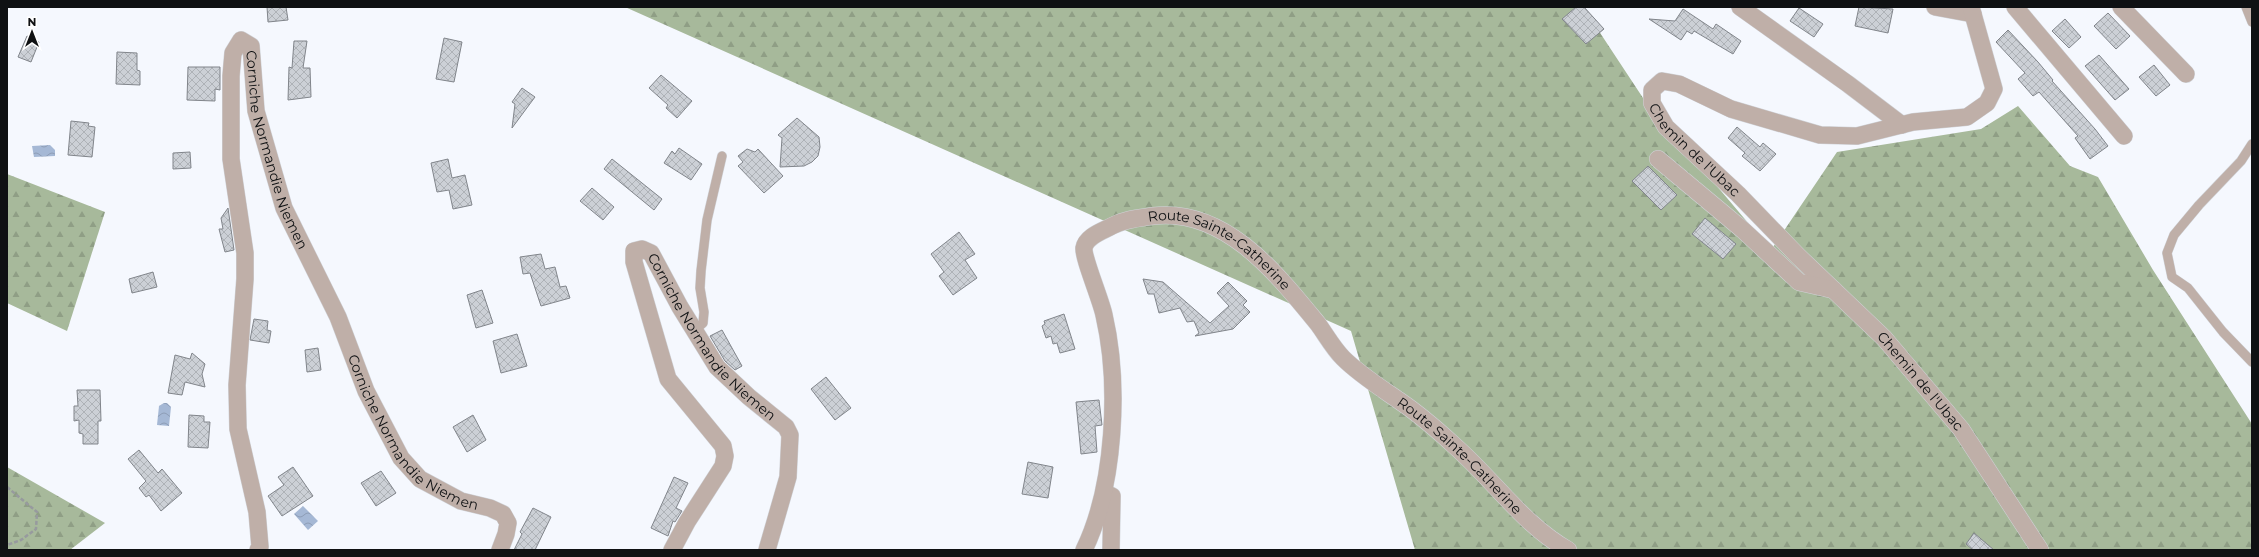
<svg xmlns="http://www.w3.org/2000/svg" width="2259" height="557" font-family="Montserrat,sans-serif">
  <defs>
    <pattern id="forest-firs" width="22" height="20" patternUnits="userSpaceOnUse"><rect width="22" height="20" fill="#a7b99b"/><path d="M5 1l3.5 6h-7zM16 11l3.5 6h-7z" fill="#8f9e85"/></pattern>
    <pattern id="water-waves" width="16" height="10" patternUnits="userSpaceOnUse"><rect width="16" height="10" fill="#a5b8d5"/><path d="M0 5q4-4 8 0t8 0" fill="none" stroke="#8d9db6"/></pattern>
    <pattern id="building-cross-hatch" width="8" height="8" patternUnits="userSpaceOnUse"><rect width="8" height="8" fill="#ccd0d6"/><path d="M0 0l8 8M0 8l8-8" fill="none" stroke="#aeb2b7"/></pattern>
  </defs>
  <rect width="100%" height="100%" fill="#f5f8fe"/>
  <g fill="url(#forest-firs)">
    <path d="M625,7H1583L1645,101L1771,250L1837,152L1981,129L2018,106L2070,166L2098,177L2153,270L2252,424V550H1415L1351,331Z"/>
    <path d="M7,174L105,212L67,331L7,303Z"/>
    <path d="M7,467L105,523L70,550H7Z"/>
  </g>
  <g fill="url(#water-waves)">
    <path d="M50,145L55,150V156L34,157L32,146Z"/>
    <path d="M164,403H167L171,407L169,426L157,425L159,406Z"/>
    <path d="M303,506L318,521L308,530L294,514Z"/>
  </g>
  <g fill="url(#building-cross-hatch)" stroke="#81858b">
    <path d="M267,7H286L288,20L268,22Z"/>
    <path d="M1576,7H1584L1604,29L1586,44L1562,19Z"/>
    <path d="M1859,7L1893,9L1888,33L1855,26Z"/>
    <path d="M1799,8L1823,24L1814,37L1790,21Z"/>
    <path d="M1683,9L1713,29L1716,24L1741,41L1733,54L1694,31L1692,34L1687,31L1681,40L1649,19L1675,21Z"/>
    <path d="M2108,13L2130,36L2116,49L2094,26Z"/>
    <path d="M2065,19L2081,37L2069,48L2052,31Z"/>
    <path d="M2008,30L2038,62L2053,80L2052,81L2095,129L2108,146L2090,159L2075,138L2078,136L2039,92L2033,96L2018,79L2025,73L1996,42Z"/>
    <path d="M27,36L39,42L31,62L18,57Z"/>
    <path d="M444,38L462,42L454,82L436,79Z"/>
    <path d="M294,41H307L303,68H310L311,97L288,100L289,67L292,68Z"/>
    <path d="M117,52L137,53V70L140,71V85L116,84Z"/>
    <path d="M2099,55L2129,89L2115,100L2085,66Z"/>
    <path d="M2154,65L2170,85L2156,96L2139,77Z"/>
    <path d="M188,67H220V90L215,89V101L187,100Z"/>
    <path d="M661,75L692,101L677,118L666,108L668,105L649,88Z"/>
    <path d="M522,88L535,97L512,128L515,104L512,102Z"/>
    <path d="M797,118L819,137L820,147L818,156L812,162L804,166L780,167L782,138L778,135Z"/>
    <path d="M71,121L89,123L88,126L95,127L92,157L68,155Z"/>
    <path d="M1737,127L1760,147L1763,143L1776,154L1760,171L1742,156L1745,153L1728,138Z"/>
    <path d="M679,148L702,164L691,180L664,163L672,151L675,154Z"/>
    <path d="M747,149L755,152L758,149L783,176L764,193L738,166L743,162L738,156Z"/>
    <path d="M190,152L191,168L173,169V153Z"/>
    <path d="M448,159L452,178L465,175L472,205L453,209L449,190L437,192L431,163Z"/>
    <path d="M612,159L662,199L654,210L604,169Z"/>
    <path d="M1648,166L1677,195L1661,210L1632,181Z"/>
    <path d="M592,188L614,207L603,220L580,201Z"/>
    <path d="M228,208L234,250L225,252L219,229H223L221,218Z"/>
    <path d="M1705,218L1736,244L1723,259L1692,234Z"/>
    <path d="M959,232L975,254L965,260L977,278L953,295L939,276L944,272L931,254Z"/>
    <path d="M541,254L545,269L555,267L560,287L566,286L570,298L541,306L530,273L523,274L520,257Z"/>
    <path d="M153,272L157,287L132,293L129,279Z"/>
    <path d="M1143,279L1163,282L1210,323L1229,306L1217,293L1228,282L1247,301L1243,305L1250,312L1233,329L1195,336L1199,333L1194,321L1187,322L1180,308L1159,313L1154,294H1148Z"/>
    <path d="M482,290L493,323L476,328L467,295Z"/>
    <path d="M1064,314L1075,349L1060,353L1057,343L1053,344L1051,336L1046,338L1042,326L1045,324L1044,321Z"/>
    <path d="M254,319L268,321L267,330L271,331L269,343L250,340Z"/>
    <path d="M722,330L742,366L735,370L725,361L710,336Z"/>
    <path d="M517,334L527,366L501,373L493,341Z"/>
    <path d="M318,348L321,370L307,372L305,350Z"/>
    <path d="M192,353L205,364L202,374L205,387L185,382L182,395L168,393L175,355L190,359Z"/>
    <path d="M826,377L851,408L835,420L811,389Z"/>
    <path d="M77,390H100L101,421H98V444H83V434L79,433V420L74,421V406H78Z"/>
    <path d="M1099,400L1102,425L1095,426L1097,452L1081,454L1076,402Z"/>
    <path d="M189,415L204,416V422H210L208,448L188,447Z"/>
    <path d="M473,415L486,440L467,452L453,427Z"/>
    <path d="M139,450L158,473L162,469L182,493L161,511L149,495L146,497L139,488L146,481L128,459Z"/>
    <path d="M1028,462L1053,467L1048,498L1022,494Z"/>
    <path d="M293,467L313,496L282,516L268,496L284,485L278,477Z"/>
    <path d="M381,471L396,493L376,506L361,483Z"/>
    <path d="M674,477L688,483L676,508L682,511L675,522L673,521L668,536L651,528Z"/>
    <path d="M533,508L551,517L535,550H514L522,534L520,532Z"/>
    <path d="M1974,533L1994,550H1973L1966,544Z"/>
  </g>
  <g fill="none" stroke-linecap="round" stroke-linejoin="round">
    <g stroke="#d0d3d8" stroke-width="10">
      <g id="lane">
        <path d="M2246,7L2252,22"/>
        <path d="M2252,144L2241,161L2199,205L2174,235L2167,253L2172,277L2188,288L2223,332L2252,362"/>
        <path d="M695,330L703,323L704,312L700,288L701,271L707,220L722,156"/>
      </g>
    </g>
    <g stroke="#d0d3d8" stroke-width="18">
      <g id="street">
        <path d="M1740,7L1848,84L1902,125"/>
        <path d="M1935,7L1973,14"/>
        <path id="s1" d="M1971,7L1994,89L1987,103L1967,117L1913,122L1857,136L1820,135L1731,109L1679,84L1662,81L1652,90V103L1666,127L1738,194L1798,256L1884,338L1961,429L2040,550"/>
        <path d="M2015,7L2124,136"/>
        <path d="M2121,7L2186,74"/>
        <path d="M1658,159L1743,230L1799,282L1834,290"/>
        <path d="M1104,492L1112,496L1111,550"/>
        <path id="s2" d="M258,550L260,547L257,512L238,429L237,385L245,279V253L231,159V76L233,53L241,40L251,46L256,111L284,208L338,317L366,391L401,458L420,479L461,501L490,508L503,514L508,523L506,534L500,550"/>
        <path id="s3" d="M672,550L687,522L723,466L725,456L723,446L668,379L634,262V251L642,249L651,253L680,307L717,367L749,397L786,427L790,435L788,477L767,550"/>
        <path id="s4" d="M1084,550C1115,486 1120,384 1104,315C1101,300 1083,258 1084,248C1086,236 1103,231 1112,226C1125,219 1139,218 1153,216C1225,207 1277,274 1318,324C1326,335 1333,348 1343,358C1363,378 1388,392 1411,409C1427,421 1443,435 1457,448C1494,481 1525,526 1568,550"/>
      </g>
    </g>
    <path stroke="#979a9e" stroke-width="2.5" stroke-dasharray="4 2" stroke-linecap="butt" d="M7,487L37,512L36,529L21,540L7,545"/>
    <use href="#lane" stroke="#bfafa8" stroke-width="9"/>
    <use href="#street" stroke="#bfafa8" stroke-width="17"/>
  </g>
  <g text-anchor="middle" dominant-baseline="central" stroke-width="3" stroke-linejoin="round" paint-order="stroke">
    <g font-size="14" fill="#0f1113" stroke="#fff">
      <text stroke="none"><textPath href="#s1" startOffset="532">Chemin de l'Ubac</textPath></text>
      <text stroke="none"><textPath href="#s2" startOffset="636">Corniche Normandie Niemen</textPath></text>
      <text stroke="none"><textPath href="#s4" startOffset="466">Route Sainte-Catherine</textPath></text>
      <text stroke="none"><textPath href="#s3" startOffset="461">Corniche Normandie Niemen</textPath></text>
      <text stroke="none"><textPath href="#s1" startOffset="856">Chemin de l'Ubac</textPath></text>
      <text stroke="none"><textPath href="#s2" startOffset="960">Corniche Normandie Niemen</textPath></text>
      <text stroke="none"><textPath href="#s4" startOffset="790">Route Sainte-Catherine</textPath></text>
    </g>
  </g>
  <rect width="2259" height="557" fill="none" stroke="#0f1113" stroke-width="16"/>
  <g transform="translate(32 32)" stroke="#ffffff" stroke-width="3" paint-order="stroke">
  <path d="M0-3L7 15L0 10L-7 15Z" fill="#0f1113"/>
  <text y="-6" font-size="11" font-weight="bold" text-anchor="middle" fill="#0f1113">N</text>
  </g>
</svg>
